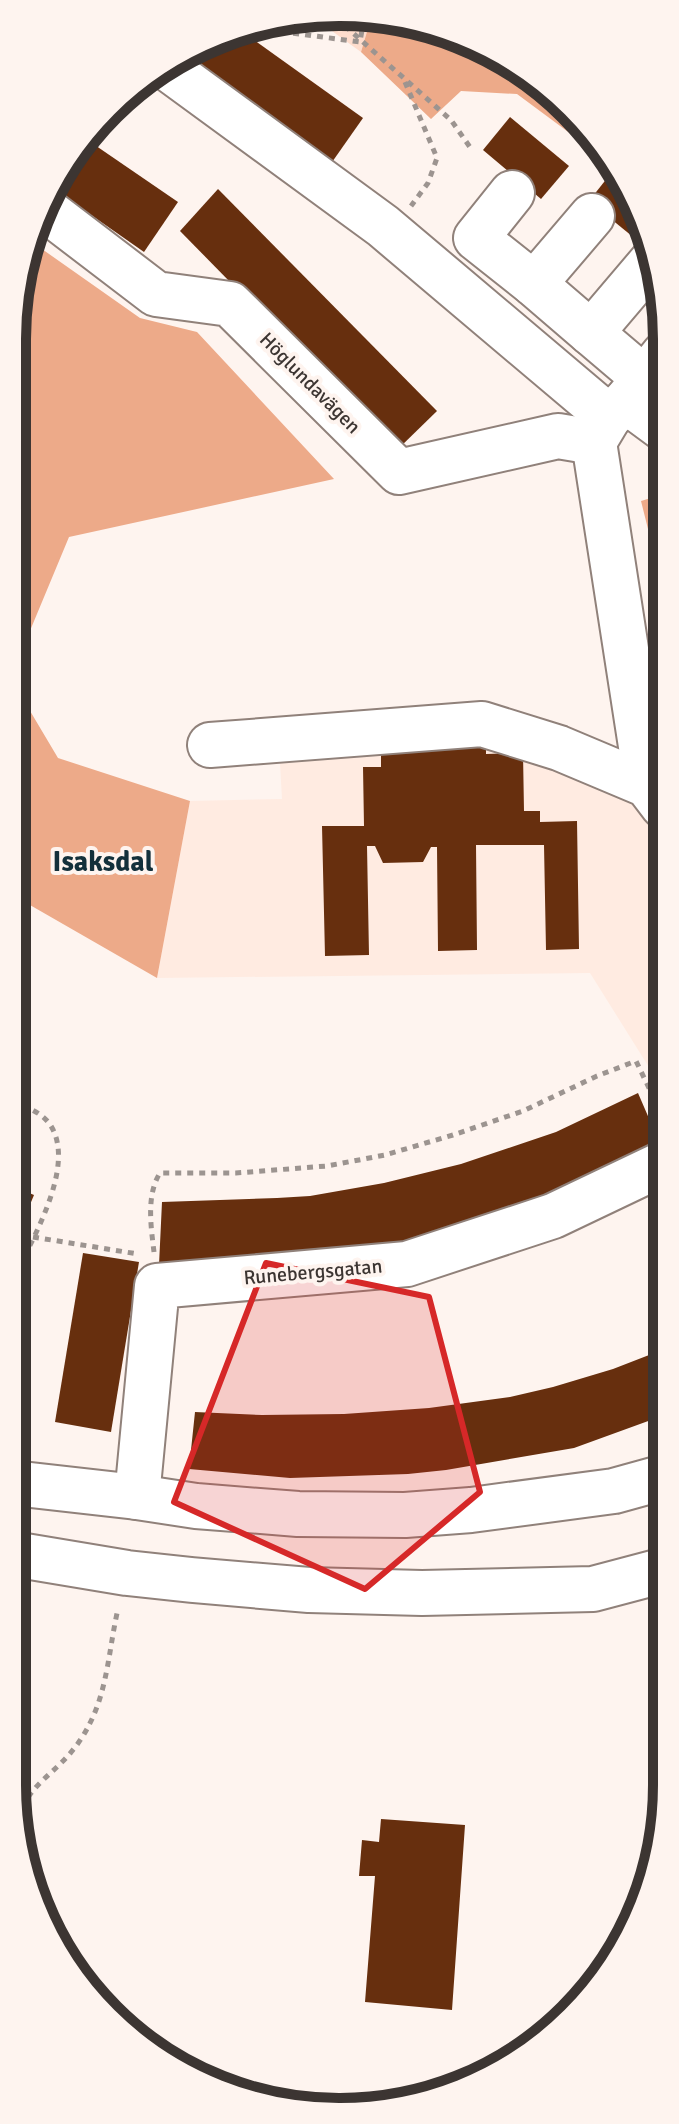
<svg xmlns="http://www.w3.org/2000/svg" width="679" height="2124" font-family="Signika,sans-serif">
  <rect width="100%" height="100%" fill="#fef4ef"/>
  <path fill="#ffebe1" d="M486,736L556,759L640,807L663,834L662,1088L590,973L157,978L190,801L282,799L279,745Z"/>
  <path fill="#ffddcd" d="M314,18H371L361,52Z"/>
  <g fill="#edaa89">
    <path d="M371,18H404L503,56L571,108L620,176L575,137L517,94L461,91L431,119L361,52Z"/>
    <path d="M32,242L140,318L197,332L334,479L69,537L17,662L18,275Z"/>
    <path d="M664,494L663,589L641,501Z"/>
    <path d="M17,689L58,758L190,801L157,978L16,897Z"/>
  </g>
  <g fill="#672f0e">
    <path d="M243,32L363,118L330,165L181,57Z"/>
    <path d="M510,117L569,166L541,199L483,150Z"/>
    <path d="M86,139L178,202L144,252L54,189L67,157Z"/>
    <path d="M608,177L634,198L645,232L638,241L589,201Z"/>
    <path d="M218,189L437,411L396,451L180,231Z"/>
    <path d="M486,744V754L523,753L524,811H540V822L577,821L579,949L546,950L544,845H476L477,950L438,951L437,847H431L423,862L383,863L375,846H367L369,955L325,956L322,826H364L363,767H381V745Z"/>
    <path d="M638,1093L660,1144L597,1177L429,1236L362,1250L159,1265L162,1202L277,1198L310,1196L384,1183L461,1164L556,1132Z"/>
    <path d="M15,1187L34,1195L14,1243Z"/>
    <path d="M83,1253L139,1262L111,1432L55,1422Z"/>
    <path d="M662,1350V1416L574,1448L446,1470L408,1474L290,1478L189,1469L195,1412L262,1415L344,1414L429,1408L510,1397L553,1387L613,1369Z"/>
    <path d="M381,1819L465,1825L452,2010L365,2002L375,1876H359L362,1840L379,1842Z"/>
  </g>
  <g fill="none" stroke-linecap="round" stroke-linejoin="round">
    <g stroke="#90817a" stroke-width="48">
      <g id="minor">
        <path d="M163,65L383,226L609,417"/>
        <path d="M512,193L476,238L534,284"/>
        <path d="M46,210L156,294L230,304L399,472L558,436L594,442"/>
        <path d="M591,333L534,284L592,216"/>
        <path d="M644,378L591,333L653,260"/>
        <path d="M626,401L664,429"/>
        <path d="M210,745L482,724L559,748L647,785L663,806"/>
        <path d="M647,785L594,442L609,417L626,401L664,354"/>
        <path d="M13,1483L137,1497L196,1506L298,1514L405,1515L471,1510L614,1491L661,1478"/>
        <path d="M137,1497L157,1286L407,1264L553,1216L662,1164"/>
        <path d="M13,1554L127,1573L192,1580L309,1590L422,1593L593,1589L661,1571"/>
      </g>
    </g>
    <g stroke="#9c9490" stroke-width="5" stroke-dasharray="6 6" stroke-linecap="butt">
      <path d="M336,18L451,120L472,150"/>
      <path d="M258,26L277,31L360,42L364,18"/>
      <path d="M405,82L437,158L428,183L411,206"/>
      <path d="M33,1237L138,1254"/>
      <path d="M154,1252C151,1227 146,1195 160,1173H236L327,1166L385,1155L453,1135L523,1111L597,1076L636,1061L662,1115"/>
      <path d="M14,1278C32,1239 76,1167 51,1126C43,1113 28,1108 15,1102"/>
      <path d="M19,1819C24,1789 55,1773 72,1751C79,1743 85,1733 89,1725C108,1689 109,1647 118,1609"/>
      <path d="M31,1882L48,1928"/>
    </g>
    <use href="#minor" stroke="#fff" stroke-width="44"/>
  </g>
  <path fill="#d62828" fill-opacity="0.2" stroke="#d62828" stroke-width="6" stroke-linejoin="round" d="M266,1263L429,1297L480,1492L365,1589L174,1502Z"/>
  <g text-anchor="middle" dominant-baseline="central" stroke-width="8" stroke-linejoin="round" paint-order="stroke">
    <g font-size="20" fill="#3c3532" stroke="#fef4ef">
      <text transform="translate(310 383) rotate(45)">Höglundavägen</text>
      <text transform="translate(313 1272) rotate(-5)">Runebergsgatan</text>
    </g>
    <g font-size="28" font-weight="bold" fill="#13303b" stroke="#fef4ef">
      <text x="103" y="862">Isaksdal</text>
    </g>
  </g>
  <path d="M0 0H679V2124H0ZM339 26H340A313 313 0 0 1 653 339V1785A313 313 0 0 1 340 2098H339A313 313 0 0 1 26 1785V339A313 313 0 0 1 339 26Z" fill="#fef4ef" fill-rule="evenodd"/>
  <path fill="none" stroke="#3c3532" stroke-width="10" d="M339 26H340A313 313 0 0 1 653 339V1785A313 313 0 0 1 340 2098H339A313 313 0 0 1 26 1785V339A313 313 0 0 1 339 26Z"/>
</svg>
